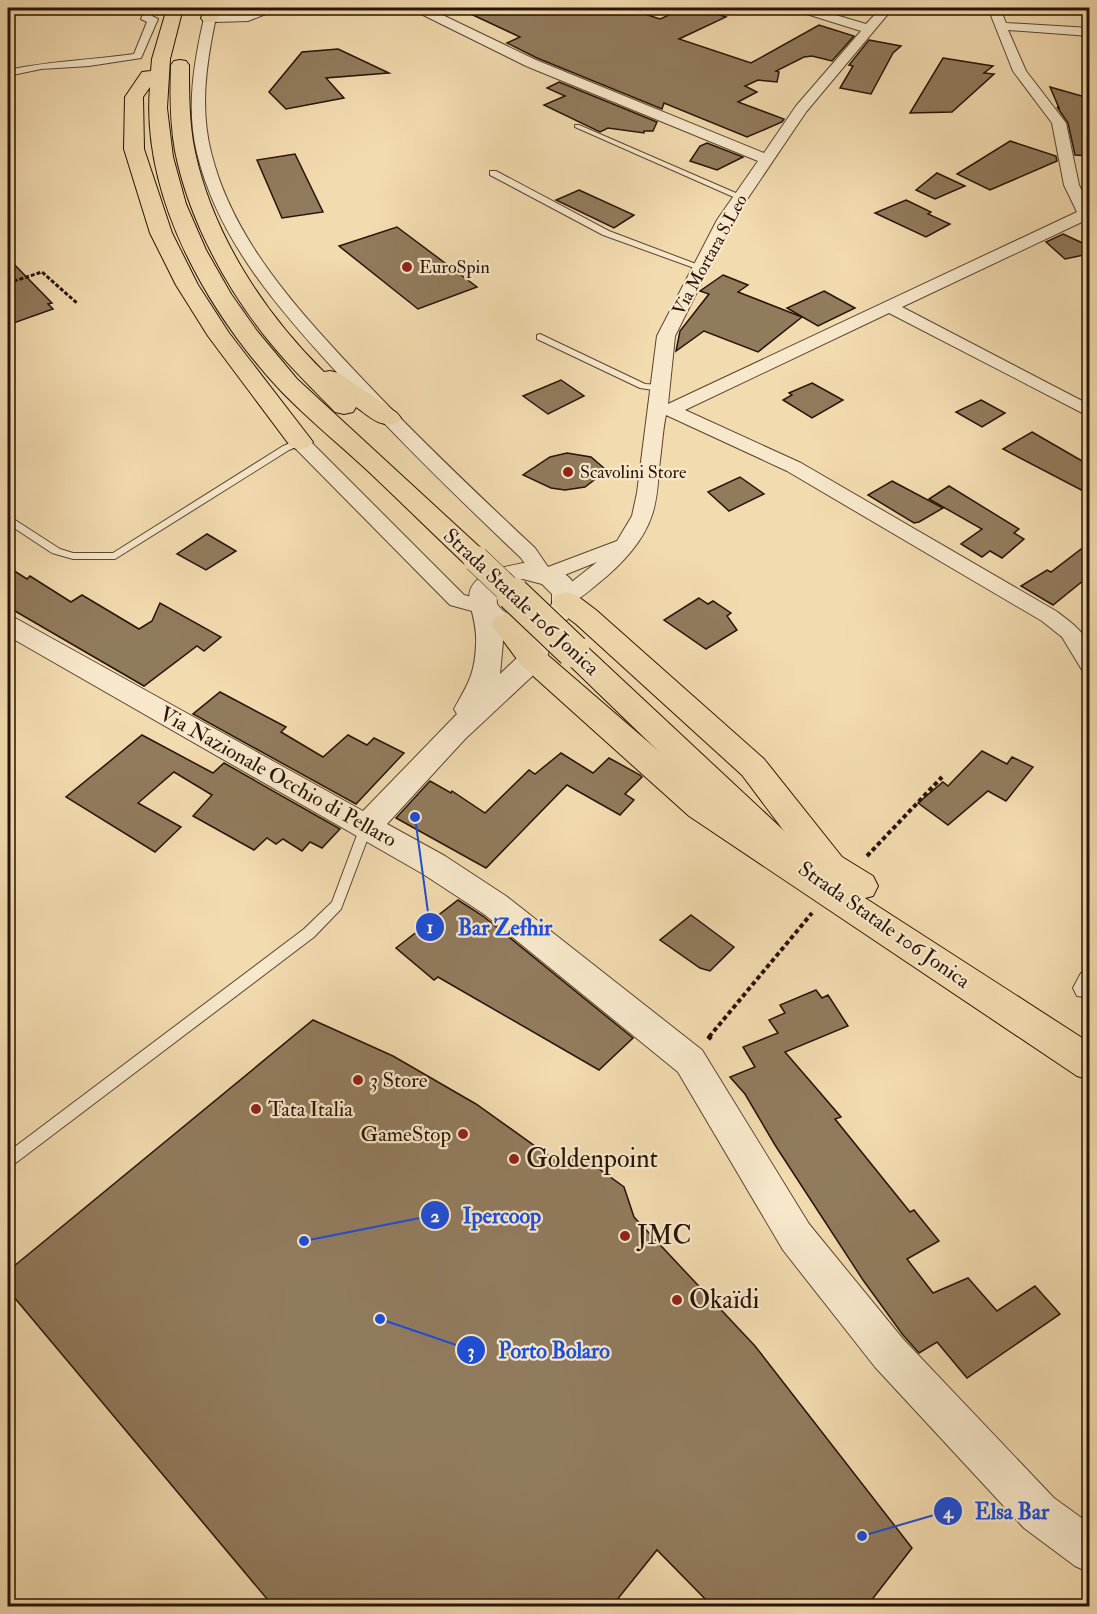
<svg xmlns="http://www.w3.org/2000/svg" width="1097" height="1614" font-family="'IM FELL Double Pica',serif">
  <rect width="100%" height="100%" fill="#f2dbaf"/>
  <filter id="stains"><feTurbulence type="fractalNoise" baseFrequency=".00333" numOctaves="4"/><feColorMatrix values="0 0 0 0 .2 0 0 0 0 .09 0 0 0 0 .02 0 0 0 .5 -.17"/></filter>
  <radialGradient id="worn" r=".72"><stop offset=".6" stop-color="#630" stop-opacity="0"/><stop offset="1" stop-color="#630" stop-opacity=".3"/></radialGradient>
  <g fill="#917b5d" stroke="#271205" stroke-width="1.5">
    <path d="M458,8H626L660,19L685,8H698L726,17L679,39L751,63L819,25L854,36L832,61L812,56L804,57L776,71L779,72L777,82L758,80L745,86L757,92L738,102L784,119L782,122L747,137L664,103L662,109L537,58L507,43L520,37Z"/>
    <path d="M869,40L901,46L893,53L871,94L840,88L853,66L849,65Z"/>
    <path d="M338,49L389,73L326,78L344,98L286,109L269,92L302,52Z"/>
    <path d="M943,58L993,66L984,73L994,74L952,112L910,113Z"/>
    <path d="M559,82L657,122L653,131H644V133L608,128L600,132L544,105L565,96L547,88Z"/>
    <path d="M1050,87L1089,98V156L1075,155L1068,123L1057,107L1059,108Z"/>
    <path d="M1010,141L1056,156L1057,161L990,190L957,174Z"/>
    <path d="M707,143L743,157L717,170L690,161L700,146Z"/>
    <path d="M295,154L323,212L282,218L257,160Z"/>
    <path d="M937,173L965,186L935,199L916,190Z"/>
    <path d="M579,190L634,215L614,228L556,200Z"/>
    <path d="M906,200L931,212L928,214L950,224L926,237L875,213Z"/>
    <path d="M397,227L477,287L418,309L339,246Z"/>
    <path d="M1063,234L1089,246V254L1065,259L1046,242Z"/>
    <path d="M8,258L52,303L48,304L53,309L8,325Z"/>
    <path d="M723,275L748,285L738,292L802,317L758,352L704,331L676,351L680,331L709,294L700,291Z"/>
    <path d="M824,291L855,308L818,326L787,308Z"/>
    <path d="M561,380L584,396L548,414L523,396Z"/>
    <path d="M812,383L843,400L812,418L783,400L792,395L789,393Z"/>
    <path d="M981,400L1005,413L982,427L956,412Z"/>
    <path d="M1032,432L1089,465V494L1003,449Z"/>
    <path d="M567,453L591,457L605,469L598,477L585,487L565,490L551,488L523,475L550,457Z"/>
    <path d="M740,477L764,494L729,511L708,492Z"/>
    <path d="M892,481L943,508L919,522L914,523L868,495Z"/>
    <path d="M949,486L1019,529L1014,533L1024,539L1002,558L990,551L982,557L961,544L982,529L929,499Z"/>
    <path d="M207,534L236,551L206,570L177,554Z"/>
    <path d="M1089,543V576L1053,605L1021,586L1047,570L1051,572Z"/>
    <path d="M8,567L27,579L30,576L71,602L82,595L139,629L152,621L160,603L221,637L204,651L197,646L144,686L8,607Z"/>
    <path d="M699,598L708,604L713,601L731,613L727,616L737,630L706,649L664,620Z"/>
    <path d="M220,692L286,727L281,732L323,757L348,735L367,745L374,738L404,753L356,804L193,714Z"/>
    <path d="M142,735L213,773L224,763L340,829L322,848L310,842L302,851L283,839L276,844L267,838L254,850L193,816L212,795L174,772L138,803L181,827L155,852L66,797Z"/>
    <path d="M982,751L1007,764L1012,757L1033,767L1006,801L988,791L948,825L918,803L943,782L948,786Z"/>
    <path d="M561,753L593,773L609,758L640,775L642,777L625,794L634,800L620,815L567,785L486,868L396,818L430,781L451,793L452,791L485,813L529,770L535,774Z"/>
    <path d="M458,900L483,916L633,1038L599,1070L438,977L434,980L396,948Z"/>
    <path d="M691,915L734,947L710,971L700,968L660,940Z"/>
    <path d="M816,990L822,998L828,995L848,1026L785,1052L841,1117L835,1119L910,1212L914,1210L939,1241L907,1259L933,1293L968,1278L997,1311L1035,1286L1060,1314L967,1378L937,1342L919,1353L903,1335L863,1280L775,1145L745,1094L730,1077L755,1067L743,1047L778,1033L769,1020L785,1013L780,1005Z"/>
    <path d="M313,1020L393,1056L476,1104L549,1156L588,1161L624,1187L634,1217L755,1346L912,1548L867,1606H712L657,1550L612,1606H273L8,1290V1271Z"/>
  </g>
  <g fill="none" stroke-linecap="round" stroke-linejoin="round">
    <g stroke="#5a4430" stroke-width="2">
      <g id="service">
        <path d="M575,125H579L745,197L738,199L575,127Z"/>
        <path d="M490,171H496L609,231L704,267L697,269L603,235L490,175Z"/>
        <path d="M540,334L645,384L660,385L664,388L660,391L640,388L537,339V335Z"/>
        <path d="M300,439L303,440V444L289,450L115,559H73L52,553L8,524V517L12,518L60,549L73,553H113L283,446Z"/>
        <path d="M366,822L370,824L372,827L341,909L314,937L13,1165L8,1166V1152L304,929L332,902L360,827L362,824Z"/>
      </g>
    </g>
    <g stroke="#5a4430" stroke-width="2">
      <path id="pedestrian" d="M135,8H152V16L158,19L141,58L89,66L41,69L8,76V70C49,61 92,60 134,54L147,22L141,19L144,12L136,11Z"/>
    </g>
    <g stroke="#5a4430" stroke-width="2">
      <g id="minor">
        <path d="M264,8H281L248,21L215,22C206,65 200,109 211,152C232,238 295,307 354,370C412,432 473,490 535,548L548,567L617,541L632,516L637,493L657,336L717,220L758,161L526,66L415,11L413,8H428L536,60L764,153L796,106L861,31L797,11L795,8H812L866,24L881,8H893L806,112L733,220L675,336L668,404L1077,212L1064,185L1052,123L1013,71L988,8H1000L1006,23L1090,28V36L1008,30L1026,71L1066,123L1079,185L1090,208V222L1084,221L902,307L1090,405V417L889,313L685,410L801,463L1056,611C1085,633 1090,636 1090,672L1082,670L1062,637L1042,621L787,471L666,415C663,428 662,446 660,460C658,478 658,498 652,515C643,543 618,568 595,586C584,595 573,606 559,602L556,597L559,592L597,562L547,582L535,578L521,558C459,499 398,440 341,377C281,312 218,241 197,153C186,108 194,62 204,18L210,14L247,13Z"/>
        <path d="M300,436L307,438L464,595L490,602L494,607L490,612L483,614L450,605L293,446L291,442L293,438Z"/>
        <path d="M1090,970V998L1077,996L1073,988L1081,973Z"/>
      </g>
    </g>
    <g stroke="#5a4430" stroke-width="2">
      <path id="tertiary" d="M523,563C535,564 549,566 560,571C589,587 580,617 553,629L547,659L543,666L465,739L387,824L445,856L506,896L702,1050L809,1224L903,1339L1054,1498L1090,1524V1573L1075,1566L1024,1528L875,1367L783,1250L678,1072L484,914L423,874L8,636V616L17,619L363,811L457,714L454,709C468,684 475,674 476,644C477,630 473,615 470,604C463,574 503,567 523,563ZM523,579L542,584L552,594V604C538,619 510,623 497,604C495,585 506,583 523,579ZM502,631L525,634L520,655L500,674L503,642Z"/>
    </g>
    <g stroke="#271205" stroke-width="2">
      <path id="primary" d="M566,592L576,595L596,610L764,759L842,857L873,876L878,886L873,896L865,898L1090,1043V1080L1077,1076L689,816L522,666L491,624L496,617L506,614L516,617L544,652L713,798L805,859L742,775L576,624L556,609L552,602L556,595Z"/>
    </g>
    <g stroke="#271205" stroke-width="2">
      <g id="trunk">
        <path d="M167,8H183L170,59L167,108L173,157L186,204L206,250L231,294L257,331L297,379L486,553L490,559L486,565L476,568L466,565C433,534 401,502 368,471C339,444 308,419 281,391C208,313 141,197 150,87L143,97L144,149L172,233L198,285L229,333L313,442L309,447L300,450L291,447L208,336L176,285L150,233L124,149L125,97L142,72L151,71L152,59Z"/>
        <path d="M206,8H222L216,22H204L201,18Z"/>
        <path d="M180,60L186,61L189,65C189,94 189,123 195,152C213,235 264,313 324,372L330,371L339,373L397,413L401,418L397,423C380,428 370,417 356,407L353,412L344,414L335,412C314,390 292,369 273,346C228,292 189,221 175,151C170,123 170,94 171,65L174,61Z"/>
        <path d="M573,641L584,644L826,870L831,880L826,890L814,894L802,890L562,658L558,651L562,644Z"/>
      </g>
    </g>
    <path stroke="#271205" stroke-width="3" stroke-dasharray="4 2" stroke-linecap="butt" d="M8,283L42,272L78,304"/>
    <g stroke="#271205" stroke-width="4" stroke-dasharray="4.5 3" stroke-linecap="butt">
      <path d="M867,856L942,777"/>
      <path d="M709,1037L812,913"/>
    </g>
    <path stroke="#271205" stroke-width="5" stroke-dasharray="6 4" stroke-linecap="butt" d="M708,1039L711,1036"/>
    <use href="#service" fill="#f7e8cb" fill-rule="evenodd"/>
    <use href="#pedestrian" fill="#f7e8cb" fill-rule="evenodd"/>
    <use href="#minor" fill="#f7e8cb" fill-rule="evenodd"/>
    <use href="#tertiary" fill="#f7e8cb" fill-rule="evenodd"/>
    <use href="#primary" fill="#f2dbaf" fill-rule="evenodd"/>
    <use href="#trunk" fill="#f2dbaf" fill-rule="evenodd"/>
    <g stroke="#271205" stroke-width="27" stroke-linecap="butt">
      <path id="trunk-bridge-far1" d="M476,559L515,596"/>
    </g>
    <g stroke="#271205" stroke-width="35" stroke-linecap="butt">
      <path id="trunk-bridge" d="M513,594L573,651"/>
    </g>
    <use href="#trunk-bridge-far1" stroke="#f2dbaf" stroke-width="26"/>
    <use href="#trunk-bridge" stroke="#f2dbaf" stroke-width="33"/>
  </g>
  <g fill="#8f2418" stroke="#f7e8cb" stroke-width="2">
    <circle cx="407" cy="267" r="6"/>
    <circle cx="568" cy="472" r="6"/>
    <circle cx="358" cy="1080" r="6"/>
    <circle cx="256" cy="1109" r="6"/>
    <circle cx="463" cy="1134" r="6"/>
    <circle cx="514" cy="1159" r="6"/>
    <circle cx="625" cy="1236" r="6"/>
    <circle cx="677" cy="1300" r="6"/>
  </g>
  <g text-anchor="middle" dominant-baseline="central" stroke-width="4.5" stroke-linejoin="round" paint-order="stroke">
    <g font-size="18" fill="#271205" stroke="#f7e8cb">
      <text transform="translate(710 255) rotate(-61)">Via Mortara S.Leo</text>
    </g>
    <g font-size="18" fill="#271205" stroke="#f7e8cb" text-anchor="start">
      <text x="419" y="267">EuroSpin</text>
      <text x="580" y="472">Scavolini Store</text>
    </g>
    <g font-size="21" fill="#271205" stroke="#f7e8cb">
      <text transform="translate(521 602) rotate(43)">Strada Statale 106 Jonica</text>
      <text transform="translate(278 777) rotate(29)">Via Nazionale Occhio di Pellaro</text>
      <text transform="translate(884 925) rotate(35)">Strada Statale 106 Jonica</text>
    </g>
    <g font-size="21" fill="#271205" stroke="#f7e8cb" text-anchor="start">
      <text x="370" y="1080">3 Store</text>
      <text x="268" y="1109">Tata Italia</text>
      <text x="451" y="1134" text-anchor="end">GameStop</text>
    </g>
    <g font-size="26" fill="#271205" stroke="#f7e8cb" text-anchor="start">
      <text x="526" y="1159">Goldenpoint</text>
      <text x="637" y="1236">JMC</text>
      <text x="689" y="1300">Okaïdi</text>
    </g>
  </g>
  <path fill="none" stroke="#1d4ed8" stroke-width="2" d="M415 817L430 927M304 1241L435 1215M380 1319L471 1350M862 1536L948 1511"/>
  <g fill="#1d4ed8" stroke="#f7e8cb" stroke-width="2">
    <circle cx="415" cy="817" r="6"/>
    <circle cx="304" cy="1241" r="6"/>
    <circle cx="380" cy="1319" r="6"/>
    <circle cx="862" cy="1536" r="6"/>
    <circle cx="430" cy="927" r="15"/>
    <circle cx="435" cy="1215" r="15"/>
    <circle cx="471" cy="1350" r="15"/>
    <circle cx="948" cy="1511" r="15"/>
  </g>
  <g font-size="18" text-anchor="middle" font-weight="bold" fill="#fff">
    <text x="430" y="933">1</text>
    <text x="435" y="1222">2</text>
    <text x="471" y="1357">3</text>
    <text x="948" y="1518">4</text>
  </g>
  <g font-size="22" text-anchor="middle" font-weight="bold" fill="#1d4ed8" stroke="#f7e8cb" stroke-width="4.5" stroke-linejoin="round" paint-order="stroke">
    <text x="505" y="935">Bar Zefhir</text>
    <text x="502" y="1223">Ipercoop</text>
    <text x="554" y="1358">Porto Bolaro</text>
    <text x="1012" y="1519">Elsa Bar</text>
  </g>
  <rect width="1097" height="1614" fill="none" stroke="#f2dbaf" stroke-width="30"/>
  <rect x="9" y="9" width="1079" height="1596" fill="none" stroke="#271205" stroke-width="3"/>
  <rect x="15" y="15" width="1067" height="1584" fill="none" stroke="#271205" stroke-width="1.5"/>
  <rect width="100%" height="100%" filter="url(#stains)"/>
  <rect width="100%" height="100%" fill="url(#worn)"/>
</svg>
